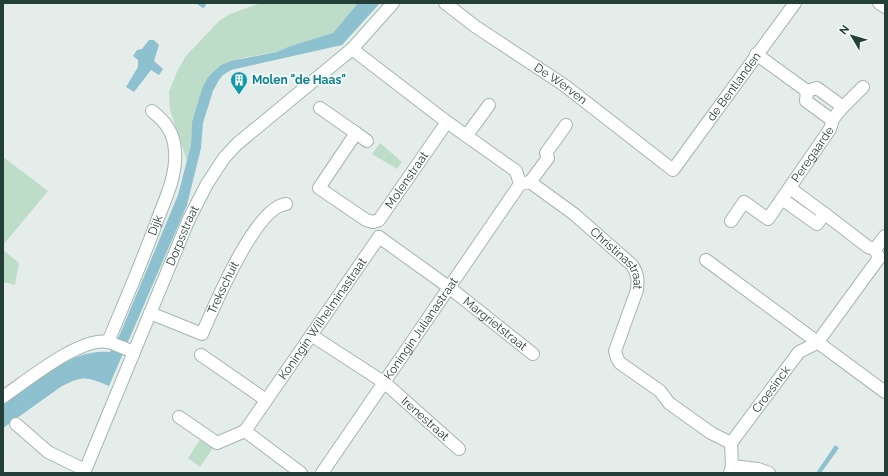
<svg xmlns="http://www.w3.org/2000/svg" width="888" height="476" font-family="Raleway,sans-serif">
  <rect width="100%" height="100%" fill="#e4ede9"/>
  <g fill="#bdddc8">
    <path d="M261,3H358L333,33L325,37L288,47L277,52L246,57L221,65L192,122L191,145L187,161L170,110L169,92L176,74L185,57L219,21L230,14Z"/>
    <path d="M380,143L402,162L397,169L372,154Z"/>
    <path d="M3,157L48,191L3,245Z"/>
    <path d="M3,250L19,263L15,285L3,282Z"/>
    <path d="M200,440L213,448L200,467L188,458Z"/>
  </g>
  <g fill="#8ec1d0">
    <path d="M358,3H380L342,45L231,70L223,75L219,80L213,91L203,123L201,148L187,205L109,386C87,377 84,375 62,386L3,428V403C33,383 71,348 110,352L120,334L178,195L191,145L192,122L203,86L209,76L221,65L231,61L277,52L288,47L333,33Z"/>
    <path d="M149,40H154L159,45L154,61L163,69L159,75L151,70L134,92L126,87L138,67V60L133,56L137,50L142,49Z"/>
    <path d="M835,445L839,448L821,473H816Z"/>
  </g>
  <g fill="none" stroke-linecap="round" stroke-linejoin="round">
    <path stroke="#8ec1d0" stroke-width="3.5" d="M199,3L203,6L204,5"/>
    <g stroke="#a7b5b0" stroke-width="14">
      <g id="street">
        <path id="s1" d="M445,3L476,27L564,85L673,170L795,3"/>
        <path d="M879,3L885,7"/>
        <path id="s2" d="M352,49L447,122L516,171L520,184L530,182L574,214L632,265C638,274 638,280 637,290L615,351L617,358L620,363L660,391L669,403L711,433L731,443L732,466L730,473"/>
        <path d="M756,54L807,91"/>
        <path d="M807,91L806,101L828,117L833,119"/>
        <path d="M320,108L356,133L319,188L366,220L373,222"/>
        <path d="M840,110L863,87"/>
        <path d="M356,133L367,141"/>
        <path d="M467,135L489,105"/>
        <path d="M530,182L548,158L546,153L566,125"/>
        <path d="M782,199L817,224L825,214L790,188"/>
        <path d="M825,214L868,247L875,249"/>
        <path id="s3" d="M731,221L744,202L768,219L830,129L833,119L840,110L839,104L817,88L807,91"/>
        <path id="s4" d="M373,222L379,220L447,122"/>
        <path id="s5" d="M379,237L450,288L533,354"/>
        <path d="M706,260L885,392"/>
        <path id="s6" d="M150,313L202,334C214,307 255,207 286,204"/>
        <path id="s7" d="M311,335L385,383L459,449"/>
        <path id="s8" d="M108,342C125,301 143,260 158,218C166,198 177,174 175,151C174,133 166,122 152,111"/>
        <path d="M201,355L266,400"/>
        <path d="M3,397C25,382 81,336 108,342C116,344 125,349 134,352"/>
        <path id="s9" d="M179,417L217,443L245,431L379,237"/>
        <path d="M16,424L48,452L85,470"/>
        <path d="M245,431L301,473"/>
        <path id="s10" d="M731,443L799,352L817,343L879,258L875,249L885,236"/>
        <path d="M732,466L758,469L769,473"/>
        <path id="s11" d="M322,473L520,184"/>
      </g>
    </g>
    <g stroke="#a2b8b2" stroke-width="14">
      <g id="secondary">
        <path id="s12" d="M84,473L189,219L207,184L224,158L237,144L352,49L393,3"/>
      </g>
    </g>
    <use href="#street" stroke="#fff" stroke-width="12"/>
    <use href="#secondary" stroke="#fff" stroke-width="12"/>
  </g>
  <defs>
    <g id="building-pin" transform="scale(0.9)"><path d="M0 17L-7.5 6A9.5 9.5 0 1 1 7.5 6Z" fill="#0f9aa8" stroke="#f4f9f7"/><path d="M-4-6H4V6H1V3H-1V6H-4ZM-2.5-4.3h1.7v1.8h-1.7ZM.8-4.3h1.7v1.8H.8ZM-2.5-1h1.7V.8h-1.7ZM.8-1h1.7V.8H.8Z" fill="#fff"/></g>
  </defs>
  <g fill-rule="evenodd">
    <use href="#building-pin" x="239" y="80"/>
  </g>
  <g text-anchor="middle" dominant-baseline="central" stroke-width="4" stroke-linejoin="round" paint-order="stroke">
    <g font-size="12" font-weight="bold" fill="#0d838f" stroke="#f4f9f7" text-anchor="start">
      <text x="252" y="80">Molen "de Haas"</text>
    </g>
    <g font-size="12" fill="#243e38" stroke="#f4f9f7">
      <text stroke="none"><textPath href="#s1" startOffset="141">De Werven</textPath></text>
      <text stroke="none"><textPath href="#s1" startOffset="386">de Bentlanden</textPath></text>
      <text stroke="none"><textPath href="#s3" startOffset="131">Peregaarde</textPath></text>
      <text stroke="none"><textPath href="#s4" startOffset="55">Molenstraat</textPath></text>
      <text stroke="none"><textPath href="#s8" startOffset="126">Dijk</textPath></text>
      <text stroke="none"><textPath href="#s12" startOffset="257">Dorpsstraat</textPath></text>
      <text stroke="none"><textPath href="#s2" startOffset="346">Christinastraat</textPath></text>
      <text stroke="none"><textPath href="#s6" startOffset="107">Trekschuit</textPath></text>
      <text stroke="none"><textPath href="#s9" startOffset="213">Koningin Wilhelminastraat</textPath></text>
      <text stroke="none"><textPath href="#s5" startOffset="145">Margrietstraat</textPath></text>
      <text stroke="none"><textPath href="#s11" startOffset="175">Koningin Julianastraat</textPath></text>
      <text stroke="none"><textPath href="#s10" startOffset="67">Croesinck</textPath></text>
      <text stroke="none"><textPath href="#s7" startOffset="142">Irenestraat</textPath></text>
    </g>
  </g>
  <rect width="888" height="476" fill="none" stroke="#243e38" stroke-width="8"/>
  <g transform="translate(852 36) rotate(308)" stroke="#f4f9f7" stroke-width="3" paint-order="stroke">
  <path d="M0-3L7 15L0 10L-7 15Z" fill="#243e38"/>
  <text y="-6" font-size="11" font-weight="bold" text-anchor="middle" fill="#243e38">N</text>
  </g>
</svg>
